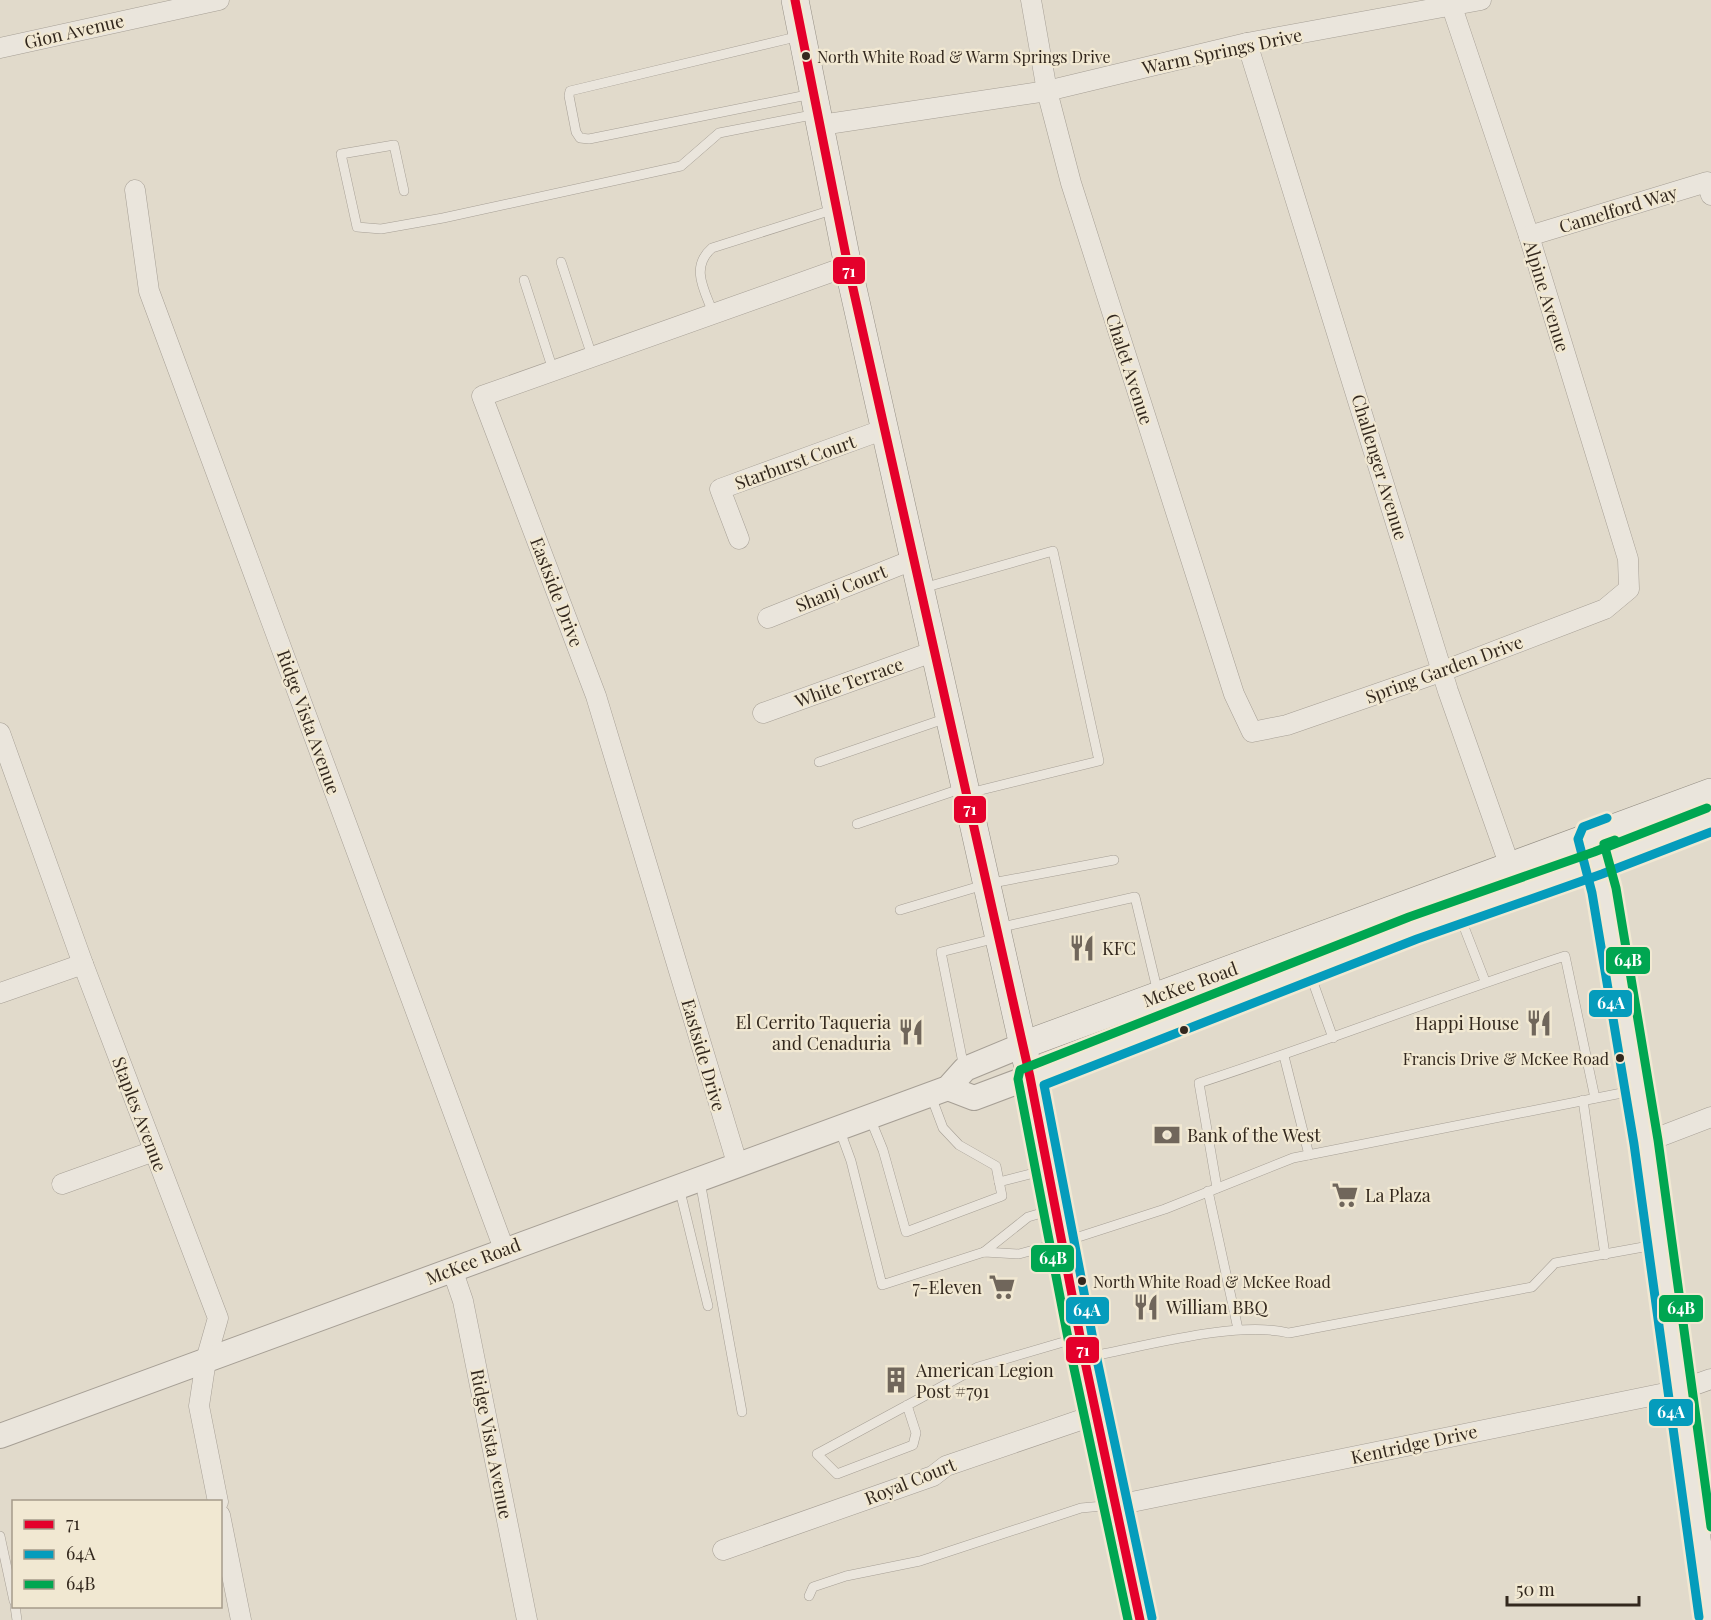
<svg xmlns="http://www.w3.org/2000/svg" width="1711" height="1620" font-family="'Playfair Display',serif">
  <rect width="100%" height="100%" fill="#e1dacb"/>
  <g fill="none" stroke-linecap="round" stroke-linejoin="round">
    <g stroke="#a69f95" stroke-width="10">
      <g id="service">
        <path d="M800,36L570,91L569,96L576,132L580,138L589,139L812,94"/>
        <path d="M404,191L394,145L341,154L357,227L381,229L443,218L681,166L719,133L817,114"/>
        <path d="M561,262L592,356"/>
        <path d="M524,280L553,370"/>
        <path d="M713,313C704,289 690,267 712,248L835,209"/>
        <path d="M923,588L1053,551L1099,761L969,793"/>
        <path d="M819,762L947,718"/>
        <path d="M857,824L963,788"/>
        <path d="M900,910L987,884L1114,860"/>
        <path d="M1459,914L1485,981"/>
        <path d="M998,928L1135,897L1158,993"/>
        <path d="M1309,971L1333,1038"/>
        <path d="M1284,1056L1309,1155"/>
        <path d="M964,1068L941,952L997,938"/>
        <path d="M1583,1100L1605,1255"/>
        <path d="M870,1118L883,1150L906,1232L1002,1196L996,1166L959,1145L943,1128L931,1096"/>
        <path d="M839,1128L851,1161L882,1285L984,1252L1019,1254L1063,1242L1165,1209L1293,1158L1637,1090"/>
        <path d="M700,1181L742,1412"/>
        <path d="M999,1182L1046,1170"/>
        <path d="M679,1187L708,1306"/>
        <path d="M1217,1188L1199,1083C1322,1043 1442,996 1565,956L1595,1098"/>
        <path d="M1208,1191L1238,1329"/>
        <path d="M984,1252L1028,1217L1052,1210"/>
        <path d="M1087,1357C1143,1347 1235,1320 1289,1333L1532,1287L1555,1263L1660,1244"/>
        <path d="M907,1405L916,1433L913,1445L837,1474L817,1454L978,1367L1077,1338"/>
        <path d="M0,1536L14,1601"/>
        <path d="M809,1596L813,1587L846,1576L920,1561L1081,1508L1114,1505"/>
        <path d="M15,1606L17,1620"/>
      </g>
    </g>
    <g stroke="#a69f95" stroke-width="21">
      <g id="minor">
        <path d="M1031,0L1047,91L1071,183L1234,694L1252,732L1287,725L1443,671L1605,609L1629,589L1628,559L1529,236L1452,7"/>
        <path d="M1247,43L1448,691L1514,878"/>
        <path d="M0,48L219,0"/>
        <path d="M821,125L1047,91L1247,43L1481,0"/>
        <path d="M135,190L149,291L504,1249"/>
        <path d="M1529,236L1707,182L1711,195"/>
        <path d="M739,539L720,489L885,429"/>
        <path d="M768,618L915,559"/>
        <path d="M763,713L935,651"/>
        <path d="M0,733L83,964L218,1318L206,1360L199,1406L218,1502"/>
        <path d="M1590,837L1604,890L1646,1142L1711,1615"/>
        <path d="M0,993L83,964"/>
        <path d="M1646,1142L1711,1117"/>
        <path d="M737,1163L596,696L482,396L848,266"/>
        <path d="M62,1184L154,1151"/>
        <path d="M452,1269L463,1301L527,1620"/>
        <path d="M1117,1505L1680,1390L1711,1379"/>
        <path d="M220,1515L241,1620"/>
        <path d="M723,1550L933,1476L946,1466L1098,1414"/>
      </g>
    </g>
    <g stroke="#a69f95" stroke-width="26">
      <g id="tertiary">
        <path d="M948,1088L974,1098L1030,1077"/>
        <path d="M0,1436L948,1088L965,1069L1023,1045"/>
      </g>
    </g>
    <g stroke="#958f85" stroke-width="28">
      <g id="secondary">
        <path d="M795,0L848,266L1030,1077L1084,1357L1140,1620"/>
        <path d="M1023,1045L1711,792"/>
        <path d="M1030,1077L1413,928L1598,863L1711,819"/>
      </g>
    </g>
    <use href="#service" stroke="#eae5dc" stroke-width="9"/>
    <use href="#minor" stroke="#eae5dc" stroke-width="20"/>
    <use href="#tertiary" stroke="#eae5dc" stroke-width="24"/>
    <use href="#secondary" stroke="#eae5dc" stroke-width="27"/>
    <g stroke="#f1e8d2" stroke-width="14">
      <path id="bus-1" d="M795,0L848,266L1030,1077L1084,1357L1140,1620"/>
    </g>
    <g stroke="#f1e8d2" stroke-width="14">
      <g id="bus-2">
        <path d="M1607,818L1583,827L1578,839L1592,893L1634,1144L1699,1617"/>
        <path d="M1152,1618L1096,1355L1044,1085L1417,939L1602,874L1711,832"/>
      </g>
    </g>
    <g stroke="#f1e8d2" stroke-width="14">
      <g id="bus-3">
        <path d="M1615,840L1604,844L1616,888L1658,1140L1711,1527"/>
        <path d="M1128,1620L1072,1359L1018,1079L1020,1070L1409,917L1594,852L1707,808"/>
      </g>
    </g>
    <use href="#bus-1" stroke="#e4002b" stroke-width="9"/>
    <use href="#bus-2" stroke="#059cbc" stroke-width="9"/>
    <use href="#bus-3" stroke="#00a651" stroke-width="9"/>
  </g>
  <defs>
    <g id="restaurant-bare" transform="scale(2.07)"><path d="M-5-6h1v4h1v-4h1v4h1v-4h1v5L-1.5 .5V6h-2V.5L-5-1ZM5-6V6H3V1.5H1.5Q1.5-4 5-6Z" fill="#70665b" stroke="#f1e8d2" stroke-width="2.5" paint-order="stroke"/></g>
    <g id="bank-bare" transform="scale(2.07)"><path d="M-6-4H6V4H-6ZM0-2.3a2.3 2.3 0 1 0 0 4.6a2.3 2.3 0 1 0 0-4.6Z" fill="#70665b" stroke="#f1e8d2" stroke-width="2.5" paint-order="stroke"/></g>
    <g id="supermarket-bare" transform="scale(2.07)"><path d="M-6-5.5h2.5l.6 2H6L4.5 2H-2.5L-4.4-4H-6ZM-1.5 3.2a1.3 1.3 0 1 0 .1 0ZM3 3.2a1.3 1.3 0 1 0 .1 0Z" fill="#70665b" stroke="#f1e8d2" stroke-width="2.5" paint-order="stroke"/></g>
    <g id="building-bare" transform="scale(2.07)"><path d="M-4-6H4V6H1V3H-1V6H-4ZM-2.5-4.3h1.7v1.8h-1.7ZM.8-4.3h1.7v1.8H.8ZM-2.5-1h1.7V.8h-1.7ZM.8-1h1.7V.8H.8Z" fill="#70665b" stroke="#f1e8d2" stroke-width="2.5" paint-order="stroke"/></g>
  </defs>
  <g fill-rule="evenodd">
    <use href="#restaurant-bare" x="1082" y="948"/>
    <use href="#restaurant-bare" x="1539" y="1023"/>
    <use href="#restaurant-bare" x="911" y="1032"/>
    <use href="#bank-bare" x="1167" y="1135"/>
    <use href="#supermarket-bare" x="1345" y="1195"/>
    <use href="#supermarket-bare" x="1002" y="1287"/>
    <use href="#restaurant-bare" x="1146" y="1307"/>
    <use href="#building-bare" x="896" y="1380"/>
  </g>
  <g fill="#33281e" stroke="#f1e8d2" stroke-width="2">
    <circle cx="806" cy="56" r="5"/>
    <circle cx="1184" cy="1030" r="5"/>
    <circle cx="1620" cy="1058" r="5"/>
    <circle cx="1082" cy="1281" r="5"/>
  </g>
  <g text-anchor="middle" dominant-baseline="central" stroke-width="4.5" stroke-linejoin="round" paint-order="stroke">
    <g font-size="16" fill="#33281e" stroke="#f1e8d2" text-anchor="start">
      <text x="817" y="56">North White Road &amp; Warm Springs Drive</text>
      <text x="1609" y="1058" text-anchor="end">Francis Drive &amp; McKee Road</text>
      <text x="1093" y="1281">North White Road &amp; McKee Road</text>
    </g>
    <g font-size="18" fill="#33281e" stroke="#f1e8d2">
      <text transform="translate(74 31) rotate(-13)">Gion Avenue</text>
      <text transform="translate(1222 51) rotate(-12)">Warm Springs Drive</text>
      <text transform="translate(1618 209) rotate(-17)">Camelford Way</text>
      <text transform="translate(1547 296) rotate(73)">Alpine Avenue</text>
      <text transform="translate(1130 369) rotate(72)">Chalet Avenue</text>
      <text transform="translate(795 462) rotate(-20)">Starburst Court</text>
      <text transform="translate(1380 467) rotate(73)">Challenger Avenue</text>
      <text transform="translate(841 588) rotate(-22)">Shanj Court</text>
      <text transform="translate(557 592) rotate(69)">Eastside Drive</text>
      <text transform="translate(1444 669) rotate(-20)">Spring Garden Drive</text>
      <text transform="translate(849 682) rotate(-20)">White Terrace</text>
      <text transform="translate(309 722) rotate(70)">Ridge Vista Avenue</text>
      <text transform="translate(1190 984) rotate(-20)">McKee Road</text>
      <text transform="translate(704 1055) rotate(74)">Eastside Drive</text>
      <text transform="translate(140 1114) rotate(69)">Staples Avenue</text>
      <text transform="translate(473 1261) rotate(-21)">McKee Road</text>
      <text transform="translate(492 1444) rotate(79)">Ridge Vista Avenue</text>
      <text transform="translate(1414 1444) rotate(-12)">Kentridge Drive</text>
      <text transform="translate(910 1481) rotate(-22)">Royal Court</text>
    </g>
    <g font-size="18" fill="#33281e" stroke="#f1e8d2" text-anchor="start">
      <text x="1102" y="948">KFC</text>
      <text x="891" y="1022" text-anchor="end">El Cerrito Taqueria<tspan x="891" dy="21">and Cenaduria</tspan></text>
      <text x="1519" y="1023" text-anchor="end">Happi House</text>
      <text x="1187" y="1135">Bank of the West</text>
      <text x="1365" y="1195">La Plaza</text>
      <text x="982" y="1287" text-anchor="end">7-Eleven</text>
      <text x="1166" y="1307">William BBQ</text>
      <text x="916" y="1370">American Legion<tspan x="916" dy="21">Post #791</tspan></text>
    </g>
  </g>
  <g stroke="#f1e8d2" stroke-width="2">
    <rect x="832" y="256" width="34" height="29" rx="6" fill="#e4002b"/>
    <rect x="953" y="795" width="34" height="29" rx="6" fill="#e4002b"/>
    <rect x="1605" y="946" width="46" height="29" rx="6" fill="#00a651"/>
    <rect x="1588" y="989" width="45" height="29" rx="6" fill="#059cbc"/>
    <rect x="1030" y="1244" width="45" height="29" rx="6" fill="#00a651"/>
    <rect x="1658" y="1294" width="46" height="29" rx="6" fill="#00a651"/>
    <rect x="1065" y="1296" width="45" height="29" rx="6" fill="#059cbc"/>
    <rect x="1065" y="1336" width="35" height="28" rx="6" fill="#e4002b"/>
    <rect x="1648" y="1398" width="46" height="29" rx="6" fill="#059cbc"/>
  </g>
  <g font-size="16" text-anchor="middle" font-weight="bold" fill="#fff">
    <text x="849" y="277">71</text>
    <text x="970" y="815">71</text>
    <text x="1628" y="966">64B</text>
    <text x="1611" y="1009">64A</text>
    <text x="1053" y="1264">64B</text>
    <text x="1681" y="1314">64B</text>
    <text x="1087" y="1316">64A</text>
    <text x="1083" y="1356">71</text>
    <text x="1671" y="1418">64A</text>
  </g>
  <rect x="12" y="1500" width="210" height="108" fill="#f1e8d2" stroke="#a59b8a" stroke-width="1.5"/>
  <rect x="24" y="1520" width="30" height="9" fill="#e4002b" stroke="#a59b8a" stroke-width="1.5"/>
  <text x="66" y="1530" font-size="18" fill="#33281e">71</text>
  <rect x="24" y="1550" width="30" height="9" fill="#059cbc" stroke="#a59b8a" stroke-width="1.5"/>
  <text x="66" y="1560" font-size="18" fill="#33281e">64A</text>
  <rect x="24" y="1580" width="30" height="9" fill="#00a651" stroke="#a59b8a" stroke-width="1.5"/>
  <text x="66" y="1590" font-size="18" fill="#33281e">64B</text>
  <path d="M1507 1596v9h132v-9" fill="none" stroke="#33281e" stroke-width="3"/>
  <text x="1516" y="1596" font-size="18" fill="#33281e" stroke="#f1e8d2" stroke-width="4.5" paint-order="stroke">50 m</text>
</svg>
